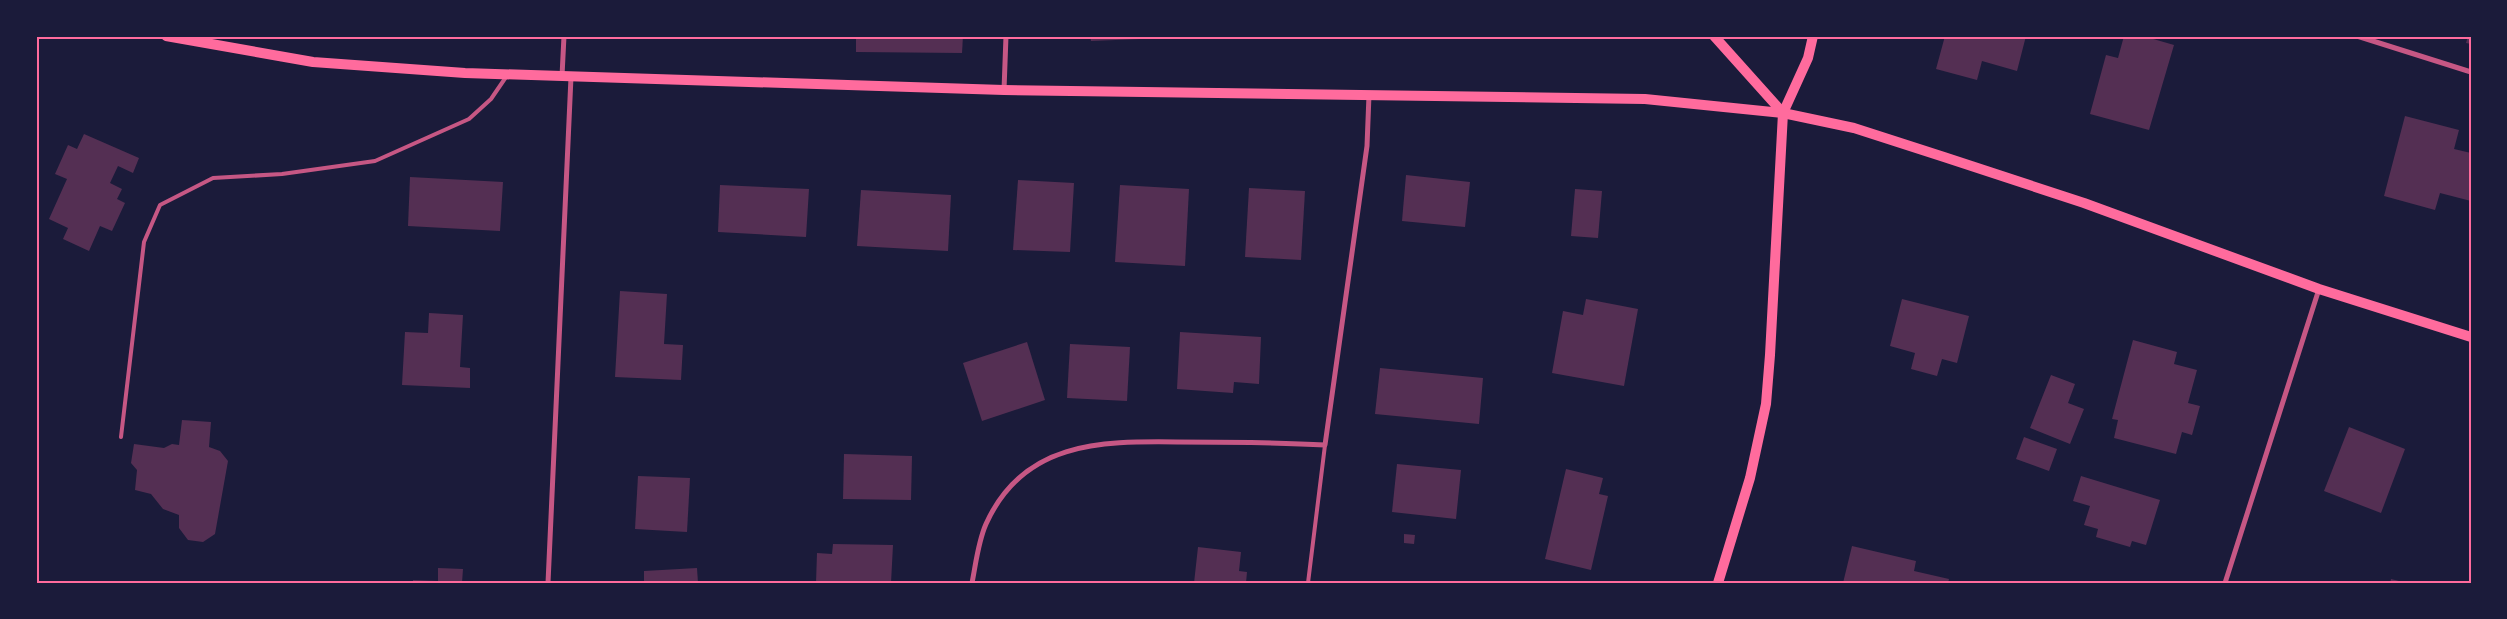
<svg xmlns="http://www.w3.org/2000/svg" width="2507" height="619" font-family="'Roboto Condensed',sans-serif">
  <rect width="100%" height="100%" fill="#1b1b3a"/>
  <g fill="#542f53">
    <path d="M856,36H963L962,53L856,52Z"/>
    <path d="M1090,36H1166V38L1091,41Z"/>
    <path d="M1945,36H2026L2017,71L1982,61L1977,80L1936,69Z"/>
    <path d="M2124,36H2143L2174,45L2149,130L2090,114L2106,55L2118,58Z"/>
    <path d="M2468,36H2471V44L2466,43Z"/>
    <path d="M2405,116L2459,130L2454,149L2471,153V201L2440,193L2435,210L2384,196Z"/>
    <path d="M84,134L139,158L133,173L118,166L110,183L122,189L117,199L125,203L112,231L100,226L89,251L63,239L68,228L49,219L67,179L55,174L68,145L77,149Z"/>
    <path d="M1406,175L1470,182L1465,227L1402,221Z"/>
    <path d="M410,177L503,182L500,231L408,226Z"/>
    <path d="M1018,180L1074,183L1070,252L1013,250Z"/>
    <path d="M720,185L809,189L806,237L718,232Z"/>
    <path d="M1120,185L1189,189L1185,266L1115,262Z"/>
    <path d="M1249,188L1305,191L1301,260L1245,257Z"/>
    <path d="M1575,189L1602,191L1598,238L1571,236Z"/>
    <path d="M861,190L951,195L948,251L857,246Z"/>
    <path d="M620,291L667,294L664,344L683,345L681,380L615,377Z"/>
    <path d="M1586,299L1638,309L1624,386L1552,373L1563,311L1583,315Z"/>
    <path d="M1902,299L1969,316L1957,363L1942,359L1937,376L1911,369L1915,353L1890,346Z"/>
    <path d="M429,313L463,315L460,367L470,368V388L402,385L405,332L428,333Z"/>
    <path d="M1180,332L1261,337L1259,384L1234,382L1233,393L1177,389Z"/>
    <path d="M2133,340L2177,352L2174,364L2197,370L2188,403L2200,406L2192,435L2182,432L2176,454L2114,438L2118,420L2112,419Z"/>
    <path d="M1027,342L1045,400L982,421L963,363Z"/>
    <path d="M1070,344L1130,347L1127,401L1067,398Z"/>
    <path d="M1380,368L1483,378L1479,424L1375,414Z"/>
    <path d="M2051,375L2075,384L2068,403L2084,409L2070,444L2030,428Z"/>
    <path d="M182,420L211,422L209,447L220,451L228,461L215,534L203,542L188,540L179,528V515L163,509L151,494L135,490L137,470L131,463L134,444L164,448L172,444L179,445Z"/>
    <path d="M2349,427L2405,449L2381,513L2324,491Z"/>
    <path d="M2024,437L2057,449L2049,471L2016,459Z"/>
    <path d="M844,454L912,456L911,500L843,499Z"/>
    <path d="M1397,464L1461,470L1456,519L1392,512Z"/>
    <path d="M1566,469L1603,478L1599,494L1608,496L1591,570L1545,559Z"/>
    <path d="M638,476L690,478L687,532L635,529Z"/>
    <path d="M2081,476L2160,500L2146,545L2132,541L2130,547L2096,537L2098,529L2084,525L2090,506L2073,501Z"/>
    <path d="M1404,534L1415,535L1414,544L1404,543Z"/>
    <path d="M833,544L893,545L891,583H816L817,553L832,554Z"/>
    <path d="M1852,546L1916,561L1914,571L1949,579L1948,583H1843Z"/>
    <path d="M1198,547L1241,552L1239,571L1247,572L1246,583H1194Z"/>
    <path d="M438,568L463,569L462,583H413V580L438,581Z"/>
    <path d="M697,568L698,583H644V571Z"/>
    <path d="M2391,579L2403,582V583H2390Z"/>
  </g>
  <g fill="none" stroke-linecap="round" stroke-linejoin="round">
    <g stroke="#c65784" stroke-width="4">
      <path d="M121,437L144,242L160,205L213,178L282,174L375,161L469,119L491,99L506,77"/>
      <path d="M1308,583L1325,445"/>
    </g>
    <g stroke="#c65784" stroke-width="5">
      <path d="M2357,36L2471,72"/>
      <path d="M562,76L564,36"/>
      <path d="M1004,90L1006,36"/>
      <path d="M548,583L571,77"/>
      <path d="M972,583C976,563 978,542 986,524C1023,442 1099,441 1177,442C1227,442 1276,442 1325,445L1367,146L1369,95"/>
      <path d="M2225,583L2319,289"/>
    </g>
    <g stroke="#ff6b9d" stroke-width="10">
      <path d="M166,36L313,62L465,73L1004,90L1645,99L1783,113L1854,128L1944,157L2084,203L2319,289L2471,337"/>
      <path d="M1714,36L1783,113"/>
      <path d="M1718,583L1750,478L1766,404L1770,355L1783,113L1808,58L1813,36"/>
    </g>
  </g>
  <rect width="2507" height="619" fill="none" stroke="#1b1b3a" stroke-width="75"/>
  <rect x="38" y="38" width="2432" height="544" fill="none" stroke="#ff6b9d" stroke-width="2"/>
</svg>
